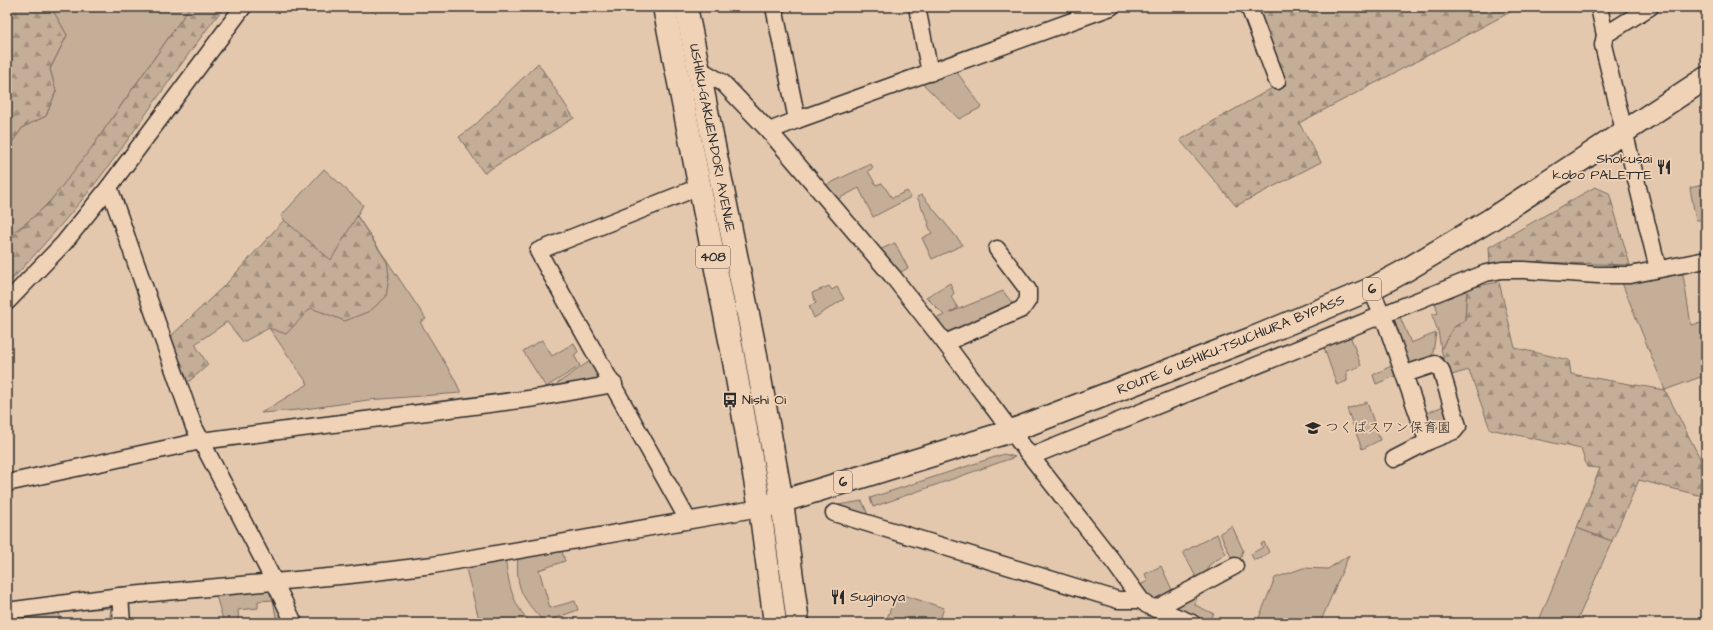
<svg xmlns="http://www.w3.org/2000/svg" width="1713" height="630" font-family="'Architects Daughter','Klee One',sans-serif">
  <defs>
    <pattern id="forest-firs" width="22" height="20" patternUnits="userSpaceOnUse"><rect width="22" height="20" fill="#c5ae98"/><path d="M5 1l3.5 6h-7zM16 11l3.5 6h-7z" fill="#a08e7c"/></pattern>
  </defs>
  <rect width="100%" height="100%" fill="#e4c8ae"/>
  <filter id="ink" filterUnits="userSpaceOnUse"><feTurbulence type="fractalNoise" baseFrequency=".025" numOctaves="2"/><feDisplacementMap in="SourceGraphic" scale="8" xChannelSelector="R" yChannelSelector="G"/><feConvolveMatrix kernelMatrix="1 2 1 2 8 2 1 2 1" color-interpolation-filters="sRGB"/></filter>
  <g filter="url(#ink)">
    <g fill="#c5ae98" stroke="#786c62">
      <path d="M51,7H190C165,43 140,78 115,114C88,153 50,214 7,235V149L23,127L46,116L56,91L50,69L67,35Z"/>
      <path d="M956,71L982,107L959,119L922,83Z"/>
      <path d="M871,164L873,168L868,171L876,185L882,183L892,198L907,191L911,197L873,217L859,188L836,200L826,185Z"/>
      <path d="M324,169L363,205L357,216L426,319L420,322L454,378L461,393L368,400L298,410L261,413L308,384L269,328L284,220L281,216Z"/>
      <path d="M1706,184V218L1696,221L1690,188Z"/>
      <path d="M922,195L963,245L932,259L922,238L932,233L928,225L929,223L917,197Z"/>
      <path d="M895,243L908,268L896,275L879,250Z"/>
      <path d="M1683,274L1691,325L1706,322V375L1665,390L1622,283Z"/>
      <path d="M950,283L954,293L951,297L958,308L949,313L1003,291L1016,308L944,334L933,320L944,315L926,297Z"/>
      <path d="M829,286L832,290L837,287L844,299L814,318L809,306L816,303L812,293Z"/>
      <path d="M1467,288L1465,320L1453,328L1441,349L1438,331L1432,315L1438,313L1434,299Z"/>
      <path d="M1405,311L1407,314L1400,317L1411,343L1436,333L1432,359L1408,366L1392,316Z"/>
      <path d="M1350,335L1361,366L1347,371V381L1337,385L1323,345Z"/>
      <path d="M542,340L552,356L574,343L578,352L574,355L580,366L546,387L523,351Z"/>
      <path d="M593,359L602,375L600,382L552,387Z"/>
      <path d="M1391,366L1395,376L1376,384L1373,375Z"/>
      <path d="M1367,402L1380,440L1362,449L1347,409Z"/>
      <path d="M1443,406L1448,422L1445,427L1431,432L1425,414Z"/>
      <path d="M1004,454L1015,457L873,507L870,498Z"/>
      <path d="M862,501L867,512L865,516L838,508V505Z"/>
      <path d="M1232,526L1243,550L1240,560L1233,561L1220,533Z"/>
      <path d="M1577,528L1612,541L1576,623H1538Z"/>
      <path d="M1217,534L1226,554L1209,565L1206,575L1198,581L1183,552Z"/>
      <path d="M1264,542L1269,552L1262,558L1254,560L1251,554L1263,547L1261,544Z"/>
      <path d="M561,548L565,561L539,570L550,608L575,601L578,610L544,622C524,600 515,589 518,558Z"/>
      <path d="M1349,555L1320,623H1257L1275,578L1303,568L1328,569Z"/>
      <path d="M505,557C509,584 511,603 531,623H480L465,565Z"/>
      <path d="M1161,566L1174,594L1156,605L1147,599L1140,585L1148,581L1145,574Z"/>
      <path d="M272,587L288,623H277L273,600L258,601V608L238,610L239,623H224L215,592Z"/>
      <path d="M1198,592L1195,605L1214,614L1208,622L1169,607Z"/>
      <path d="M897,593L944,608L939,623H885Z"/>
      <path d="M115,602L118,623H109L111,608L59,611L61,623H19L7,620V616Z"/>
    </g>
    <g fill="url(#forest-firs)" stroke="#786c62">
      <path d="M7,7H51L67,35L50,69L56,91L46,116L23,127L7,149Z"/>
      <path d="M190,7H224C183,59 147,114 108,167C77,208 42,247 7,285V240L48,204L90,150Z"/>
      <path d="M1255,7H1520L1299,123L1321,162L1236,206L1180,140L1283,82Z"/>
      <path d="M538,63L574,118L484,173L459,137L474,126Z"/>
      <path d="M1595,187L1609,193L1630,265L1506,261L1490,264L1489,247Z"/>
      <path d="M357,216L387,262L389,276L386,297L370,311L345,321L311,308L286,334L269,328L243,342L227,322L195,344L208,365L186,384L169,338L227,283L284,220L331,260Z"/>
      <path d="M1499,282L1515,348L1569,360L1571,374L1665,390L1706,470V497L1639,480L1612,541L1577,528L1600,468L1587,467L1581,449L1490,429L1469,370L1448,376L1441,349L1453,328L1465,320L1467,288Z"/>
    </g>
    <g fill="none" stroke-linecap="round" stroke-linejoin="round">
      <g stroke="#2b2b2b" stroke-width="19">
        <g id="minor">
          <path d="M774,7L797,120"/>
          <path d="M917,7L930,73"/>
          <path d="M1249,7L1277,81"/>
          <path d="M1599,7L1605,35L1603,45L1658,269"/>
          <path d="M1605,35L1650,7"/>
          <path d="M699,69L723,83L769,131L894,278L945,343L1011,431L1115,564L1141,600L1147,605L1192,623"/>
          <path d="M769,131L797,120L1111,7"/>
          <path d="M109,187L194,427L274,581L294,623"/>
          <path d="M1371,289L1387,326L1426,437L1429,441L1454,431L1458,426L1441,370L1435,364L1405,374"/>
          <path d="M7,302L64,243L109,187L243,7"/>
          <path d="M945,343L1022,309L1028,300V290L997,249"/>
          <path d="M1032,456L1486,273L1502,270H1524L1598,275H1630L1706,260"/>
          <path d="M1394,459L1429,441"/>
          <path d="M7,483L201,441L536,398L614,384"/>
          <path d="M834,513L1118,600H1141"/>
          <path d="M688,520L538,251L699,187"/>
          <path d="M120,596L122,623"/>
          <path d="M1155,609L1235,566"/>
          <path d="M7,611L120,596L350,575L433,565L760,508"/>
        </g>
      </g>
      <g stroke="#2b2b2b" stroke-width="25">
        <g id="trunk">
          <path d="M664,7L732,350L760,508L775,623"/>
          <path d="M686,7L753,339L782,502L798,623"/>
          <path d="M760,508L1011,431L1253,338L1371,289L1401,273L1490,220L1706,78"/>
        </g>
      </g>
      <use href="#minor" stroke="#f0d2b6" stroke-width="16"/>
      <use href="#trunk" stroke="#f0d2b6" stroke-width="22"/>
    </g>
  </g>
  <defs>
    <g id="restaurant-bare" transform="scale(1.2)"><path d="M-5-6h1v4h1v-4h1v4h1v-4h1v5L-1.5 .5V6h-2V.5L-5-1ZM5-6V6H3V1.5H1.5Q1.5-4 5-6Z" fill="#2b2b2b" stroke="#f0d2b6" stroke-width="2.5" paint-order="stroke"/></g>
    <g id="bus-bare" transform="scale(1.2)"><path d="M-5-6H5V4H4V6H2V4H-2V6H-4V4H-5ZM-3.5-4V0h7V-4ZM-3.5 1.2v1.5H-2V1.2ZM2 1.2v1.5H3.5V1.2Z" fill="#2b2b2b" stroke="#f0d2b6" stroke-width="2.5" paint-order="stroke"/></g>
    <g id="school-bare" transform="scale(1.2)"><path d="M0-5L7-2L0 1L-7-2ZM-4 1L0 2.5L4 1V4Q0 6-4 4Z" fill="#2b2b2b" stroke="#f0d2b6" stroke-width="2.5" paint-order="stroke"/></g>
  </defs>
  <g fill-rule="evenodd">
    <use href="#restaurant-bare" x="1664" y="167"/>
    <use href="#bus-bare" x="730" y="400"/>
    <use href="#school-bare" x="1313" y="428"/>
    <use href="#restaurant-bare" x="838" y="597"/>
  </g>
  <g text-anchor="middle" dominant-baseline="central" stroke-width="3.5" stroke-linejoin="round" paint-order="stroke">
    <g fill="#f0d2b6" stroke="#665d55" stroke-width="1">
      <rect x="696" y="246" width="34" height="22" rx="3"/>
      <rect x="1363" y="278" width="18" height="22" rx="3"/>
      <rect x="834" y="471" width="18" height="22" rx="3"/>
    </g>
    <g font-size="13" font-weight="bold" fill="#2b2b2b">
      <text x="713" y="257">408</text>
      <text x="1372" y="289">6</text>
      <text x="843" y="482">6</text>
    </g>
    <g font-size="14" fill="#2b2b2b" stroke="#f0d2b6">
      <text transform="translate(712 138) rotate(79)">USHIKU-GAKUEN-DORI AVENUE</text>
      <text transform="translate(1231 345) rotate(-22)">ROUTE 6 USHIKU-TSUCHIURA BYPASS</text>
    </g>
    <g font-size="14" fill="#2b2b2b" stroke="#f0d2b6" text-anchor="start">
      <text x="1652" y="159" text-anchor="end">Shokusai<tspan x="1652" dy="16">kobo PALETTE</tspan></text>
      <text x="742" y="400">Nishi Oi</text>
      <text x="1325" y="428">つくばスワン保育園</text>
      <text x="850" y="597">Suginoya</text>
    </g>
  </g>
  <rect width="1713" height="630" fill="none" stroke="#f0d2b6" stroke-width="24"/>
  <rect x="12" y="12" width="1689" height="606" fill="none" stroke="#2b2b2b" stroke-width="1.5" filter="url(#ink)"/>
</svg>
